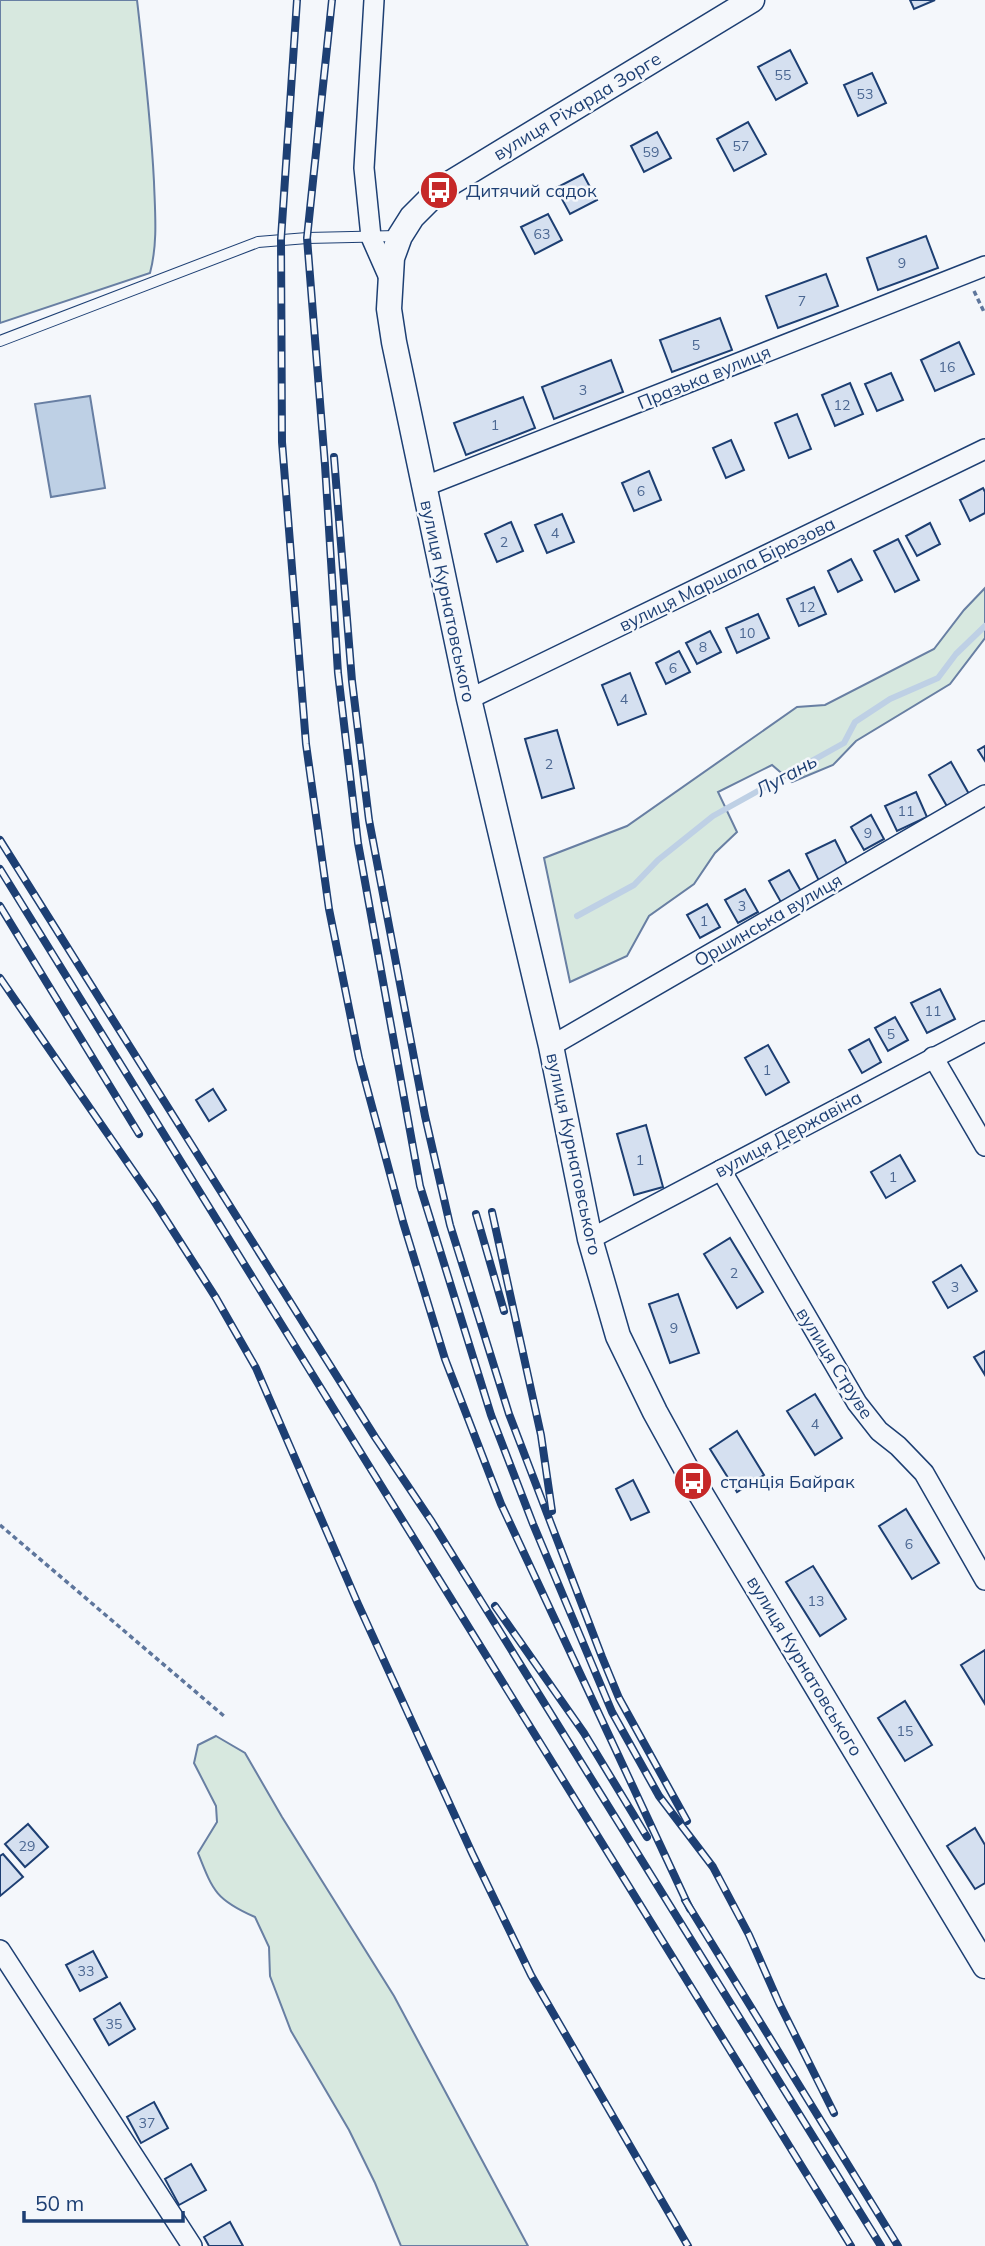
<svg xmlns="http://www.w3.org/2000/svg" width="985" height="2246" font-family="Mulish,sans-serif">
  <rect width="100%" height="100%" fill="#f4f7fb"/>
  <g fill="#d7e8df" stroke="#687fa3" stroke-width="2">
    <path d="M0,0H137C144,61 151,121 154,182C155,212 158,243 150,273L0,323Z"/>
    <path d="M985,588V638L950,684L856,741L833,765L792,782L772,765L718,792L737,832L715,853L694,884L649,916L627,956L570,982L544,858L627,826L797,707L825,705L934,649L964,610Z"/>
    <path d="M216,1736L245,1753L282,1817L394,1996L528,2246H401L375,2183L349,2130L291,2031L270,1976L269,1947L255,1917C216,1900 213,1891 198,1853L217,1822L216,1806L194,1763L198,1745Z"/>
  </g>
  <path fill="#bed0e5" stroke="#687fa3" stroke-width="2" d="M90,396L105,488L51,497L35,404Z"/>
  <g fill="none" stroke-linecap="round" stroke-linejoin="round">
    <path stroke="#bed0e5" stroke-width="6" d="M577,916L634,885L658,860L713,816L844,743L855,722L890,699L938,678L956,654L985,626"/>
  </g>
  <g fill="#d5e0f0" stroke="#1d3f73" stroke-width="2">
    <path d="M910,0H935L914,9Z"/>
    <path d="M790,50L807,83L776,100L758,67Z"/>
    <path d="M872,73L886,103L858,116L844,85Z"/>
    <path d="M748,122L766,154L734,171L717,139Z"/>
    <path d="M657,132L671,158L644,172L631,146Z"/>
    <path d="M583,174L597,200L570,214L556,188Z"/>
    <path d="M548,214L562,240L535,254L521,227Z"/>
    <path d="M926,236L938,268L878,290L867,258Z"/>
    <path d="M826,274L838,306L778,328L766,296Z"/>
    <path d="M720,318L732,350L672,372L660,340Z"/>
    <path d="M959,342L974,374L935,391L921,360Z"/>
    <path d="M611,360L623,392L554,419L542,387Z"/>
    <path d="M891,373L903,400L877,411L865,384Z"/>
    <path d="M850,383L863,414L835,426L822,395Z"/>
    <path d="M523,397L535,428L466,455L454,423Z"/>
    <path d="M797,414L811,449L789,458L775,423Z"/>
    <path d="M731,440L744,470L726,478L713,448Z"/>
    <path d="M649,471L661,500L634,511L622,483Z"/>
    <path d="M983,488L985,492V513L970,521L960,500Z"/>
    <path d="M562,514L574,542L547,553L535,525Z"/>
    <path d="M511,522L523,551L497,562L485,534Z"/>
    <path d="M930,523L940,544L917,556L906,536Z"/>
    <path d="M898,539L919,580L895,592L874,551Z"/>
    <path d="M851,559L862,580L838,592L828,571Z"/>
    <path d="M814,587L826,614L799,626L787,599Z"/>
    <path d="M758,614L769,638L737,653L726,628Z"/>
    <path d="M710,631L721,652L697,664L686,643Z"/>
    <path d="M679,651L690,672L666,684L656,663Z"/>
    <path d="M630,673L646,714L618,725L602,685Z"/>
    <path d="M557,730L574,788L542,798L525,739Z"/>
    <path d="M985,746V761L978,750Z"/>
    <path d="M951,762L969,794L948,808L929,775Z"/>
    <path d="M916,792L927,817L897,831L885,806Z"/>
    <path d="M871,815L884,839L864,850L851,827Z"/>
    <path d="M835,840L850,870L821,885L806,854Z"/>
    <path d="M789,870L802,893L782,904L769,881Z"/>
    <path d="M745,889L758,912L738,923L725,900Z"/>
    <path d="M707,904L720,927L700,938L687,915Z"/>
    <path d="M940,989L955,1019L927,1033L911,1003Z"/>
    <path d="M895,1017L908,1040L888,1051L875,1028Z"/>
    <path d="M869,1039L881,1062L862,1073L849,1050Z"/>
    <path d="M768,1045L789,1082L766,1095L745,1058Z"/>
    <path d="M213,1089L226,1110L209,1121L196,1100Z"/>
    <path d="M646,1125L663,1187L634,1195L617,1134Z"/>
    <path d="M900,1155L915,1181L886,1198L871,1172Z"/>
    <path d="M730,1238L763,1292L737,1308L704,1254Z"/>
    <path d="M961,1265L977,1291L948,1308L933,1282Z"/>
    <path d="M678,1294L699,1353L670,1363L649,1304Z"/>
    <path d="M985,1351V1375L974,1357Z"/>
    <path d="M815,1394L842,1438L815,1455L787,1411Z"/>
    <path d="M737,1431L764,1475L737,1492L710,1449Z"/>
    <path d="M633,1480L649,1512L631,1520L616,1489Z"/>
    <path d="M906,1509L939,1563L912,1579L879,1526Z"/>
    <path d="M813,1566L846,1619L820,1636L786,1582Z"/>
    <path d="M985,1650V1704L961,1665Z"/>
    <path d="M905,1701L932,1745L905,1761L878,1718Z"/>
    <path d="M28,1824L48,1847L25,1867L5,1844Z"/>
    <path d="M975,1828L985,1845V1883L975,1889L947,1846Z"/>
    <path d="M3,1854L23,1877L0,1896V1856Z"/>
    <path d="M93,1951L107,1977L80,1991L66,1965Z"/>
    <path d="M120,2003L135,2029L109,2045L94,2019Z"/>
    <path d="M154,2102L168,2128L141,2143L127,2117Z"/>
    <path d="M191,2164L206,2190L179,2205L165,2179Z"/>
    <path d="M230,2222L243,2246H209L204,2237Z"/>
  </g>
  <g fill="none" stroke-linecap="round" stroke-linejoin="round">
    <g stroke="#1d3f73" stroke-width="12">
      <path id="service" d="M0,341L258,242L307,238L397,236"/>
    </g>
    <g stroke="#1d3f73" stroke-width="22">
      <g id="minor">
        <path d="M374,0L364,168L371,237L390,280"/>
        <path d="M423,487L985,266"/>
        <path d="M469,699L985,449"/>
        <path d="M551,1046L985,795"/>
        <path d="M933,1057L985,1146"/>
        <path d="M721,1170L857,1403L879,1431L898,1446L924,1473L985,1580"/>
        <path d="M590,1239L985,1031"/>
        <path d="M0,1950L192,2246"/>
      </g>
    </g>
    <g stroke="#1d3f73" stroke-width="27">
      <path id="tertiary" d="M752,0L439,190L412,217L400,236L392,258L389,309L394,342L469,699L551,1046L590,1239L618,1336L655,1412L693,1481L985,1966"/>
    </g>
    <g stroke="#5e769c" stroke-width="3.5" stroke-dasharray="5 3.5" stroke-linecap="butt">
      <path d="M974,291L985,314"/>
      <path d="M0,1525L224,1716"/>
    </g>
    <use href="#service" stroke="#f4f7fb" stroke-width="10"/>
    <use href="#minor" stroke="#f4f7fb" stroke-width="19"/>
    <use href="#tertiary" stroke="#f4f7fb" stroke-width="24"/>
    <g stroke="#1d3f73" stroke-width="8">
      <g id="rail">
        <path d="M297,0L281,239L282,442L306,744L329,909L359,1058L403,1222L445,1359L501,1504L690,1909"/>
        <path d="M332,0L307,238L325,465L338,673L358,843L420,1186L491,1415L533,1524L612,1712L659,1796L713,1867L749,1935L779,2003L834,2113"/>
        <path d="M334,457L352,681L369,820L425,1116L450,1225L509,1414L602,1657L619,1698L687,1821"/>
        <path d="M0,840L375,1437L432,1522L881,2246"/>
        <path d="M0,869L851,2246"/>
        <path d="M0,906L139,1134"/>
        <path d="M0,978L154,1201L216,1298L256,1368L358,1604L472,1853L531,1975L688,2246"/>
        <path d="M492,1212L541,1435L552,1511"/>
        <path d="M476,1214L504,1311"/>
        <path d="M495,1606L584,1733L647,1837"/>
        <path d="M685,1900L898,2246"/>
      </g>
    </g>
    <use href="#rail" stroke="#f4f7fb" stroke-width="5" stroke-dasharray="16" stroke-linecap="butt"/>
  </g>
  <defs>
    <g id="bus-disc" transform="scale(2.0125)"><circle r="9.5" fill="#c62828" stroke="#f4f7fb"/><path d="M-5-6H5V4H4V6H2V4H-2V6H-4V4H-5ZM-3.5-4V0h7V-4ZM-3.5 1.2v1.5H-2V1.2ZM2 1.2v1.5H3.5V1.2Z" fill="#fff"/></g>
  </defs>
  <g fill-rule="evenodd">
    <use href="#bus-disc" x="439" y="190"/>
    <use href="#bus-disc" x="693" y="1481"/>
  </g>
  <g text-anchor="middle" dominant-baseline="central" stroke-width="5" stroke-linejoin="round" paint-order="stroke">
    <g font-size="14" fill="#4b6792">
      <text x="783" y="75">55</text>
      <text x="865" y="94">53</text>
      <text x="741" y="146">57</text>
      <text x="651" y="152">59</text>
      <text x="542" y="234">63</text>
      <text x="902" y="263">9</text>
      <text x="802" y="301">7</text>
      <text x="696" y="345">5</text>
      <text x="947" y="367">16</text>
      <text x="583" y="390">3</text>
      <text x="842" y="405">12</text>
      <text x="495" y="425">1</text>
      <text x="641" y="491">6</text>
      <text x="555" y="533">4</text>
      <text x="504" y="542">2</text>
      <text x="807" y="607">12</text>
      <text x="747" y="633">10</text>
      <text x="703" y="647">8</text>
      <text x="673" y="668">6</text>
      <text x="624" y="699">4</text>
      <text x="549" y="764">2</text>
      <text x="906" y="811">11</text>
      <text x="868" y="833">9</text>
      <text x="742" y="906">3</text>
      <text x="704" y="921">1</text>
      <text x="933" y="1011">11</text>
      <text x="891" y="1034">5</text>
      <text x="767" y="1070">1</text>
      <text x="640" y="1160">1</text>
      <text x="893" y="1177">1</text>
      <text x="734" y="1273">2</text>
      <text x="955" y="1287">3</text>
      <text x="674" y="1328">9</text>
      <text x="815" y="1424">4</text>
      <text x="909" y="1544">6</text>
      <text x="816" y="1601">13</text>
      <text x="905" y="1731">15</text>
      <text x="27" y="1846">29</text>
      <text x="86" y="1971">33</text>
      <text x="114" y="2024">35</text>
      <text x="147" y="2123">37</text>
    </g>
    <g font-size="18" fill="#1d3f73" stroke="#f4f7fb">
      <text transform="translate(577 106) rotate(-31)">вулиця Ріхарда Зорге</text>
      <text transform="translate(704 377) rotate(-22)">Празька вулиця</text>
      <text transform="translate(727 574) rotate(-26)">вулиця Маршала Бірюзова</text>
      <text transform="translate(448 601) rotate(78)">вулиця Курнатовського</text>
      <text transform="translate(768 920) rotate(-30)">Оршинська вулиця</text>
      <text transform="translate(788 1134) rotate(-28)">вулиця Державіна</text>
      <text transform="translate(574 1154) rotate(78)">вулиця Курнатовського</text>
      <text transform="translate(835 1363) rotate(58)">вулиця Струве</text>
      <text transform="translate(805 1666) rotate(59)">вулиця Курнатовського</text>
    </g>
    <g font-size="18" fill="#1d3f73" stroke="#f4f7fb" text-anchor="start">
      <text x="466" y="190">Дитячий садок</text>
      <text x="720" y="1481">станція Байрак</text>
    </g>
    <g font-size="19" font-style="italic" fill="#1d3f73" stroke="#f4f7fb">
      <text transform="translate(786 775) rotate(-29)">Лугань</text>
    </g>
  </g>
  <path d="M24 2211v10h159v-10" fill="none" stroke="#1d3f73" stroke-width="3.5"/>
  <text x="35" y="2211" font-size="21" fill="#1d3f73" stroke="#f4f7fb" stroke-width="5" paint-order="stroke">50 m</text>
</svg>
